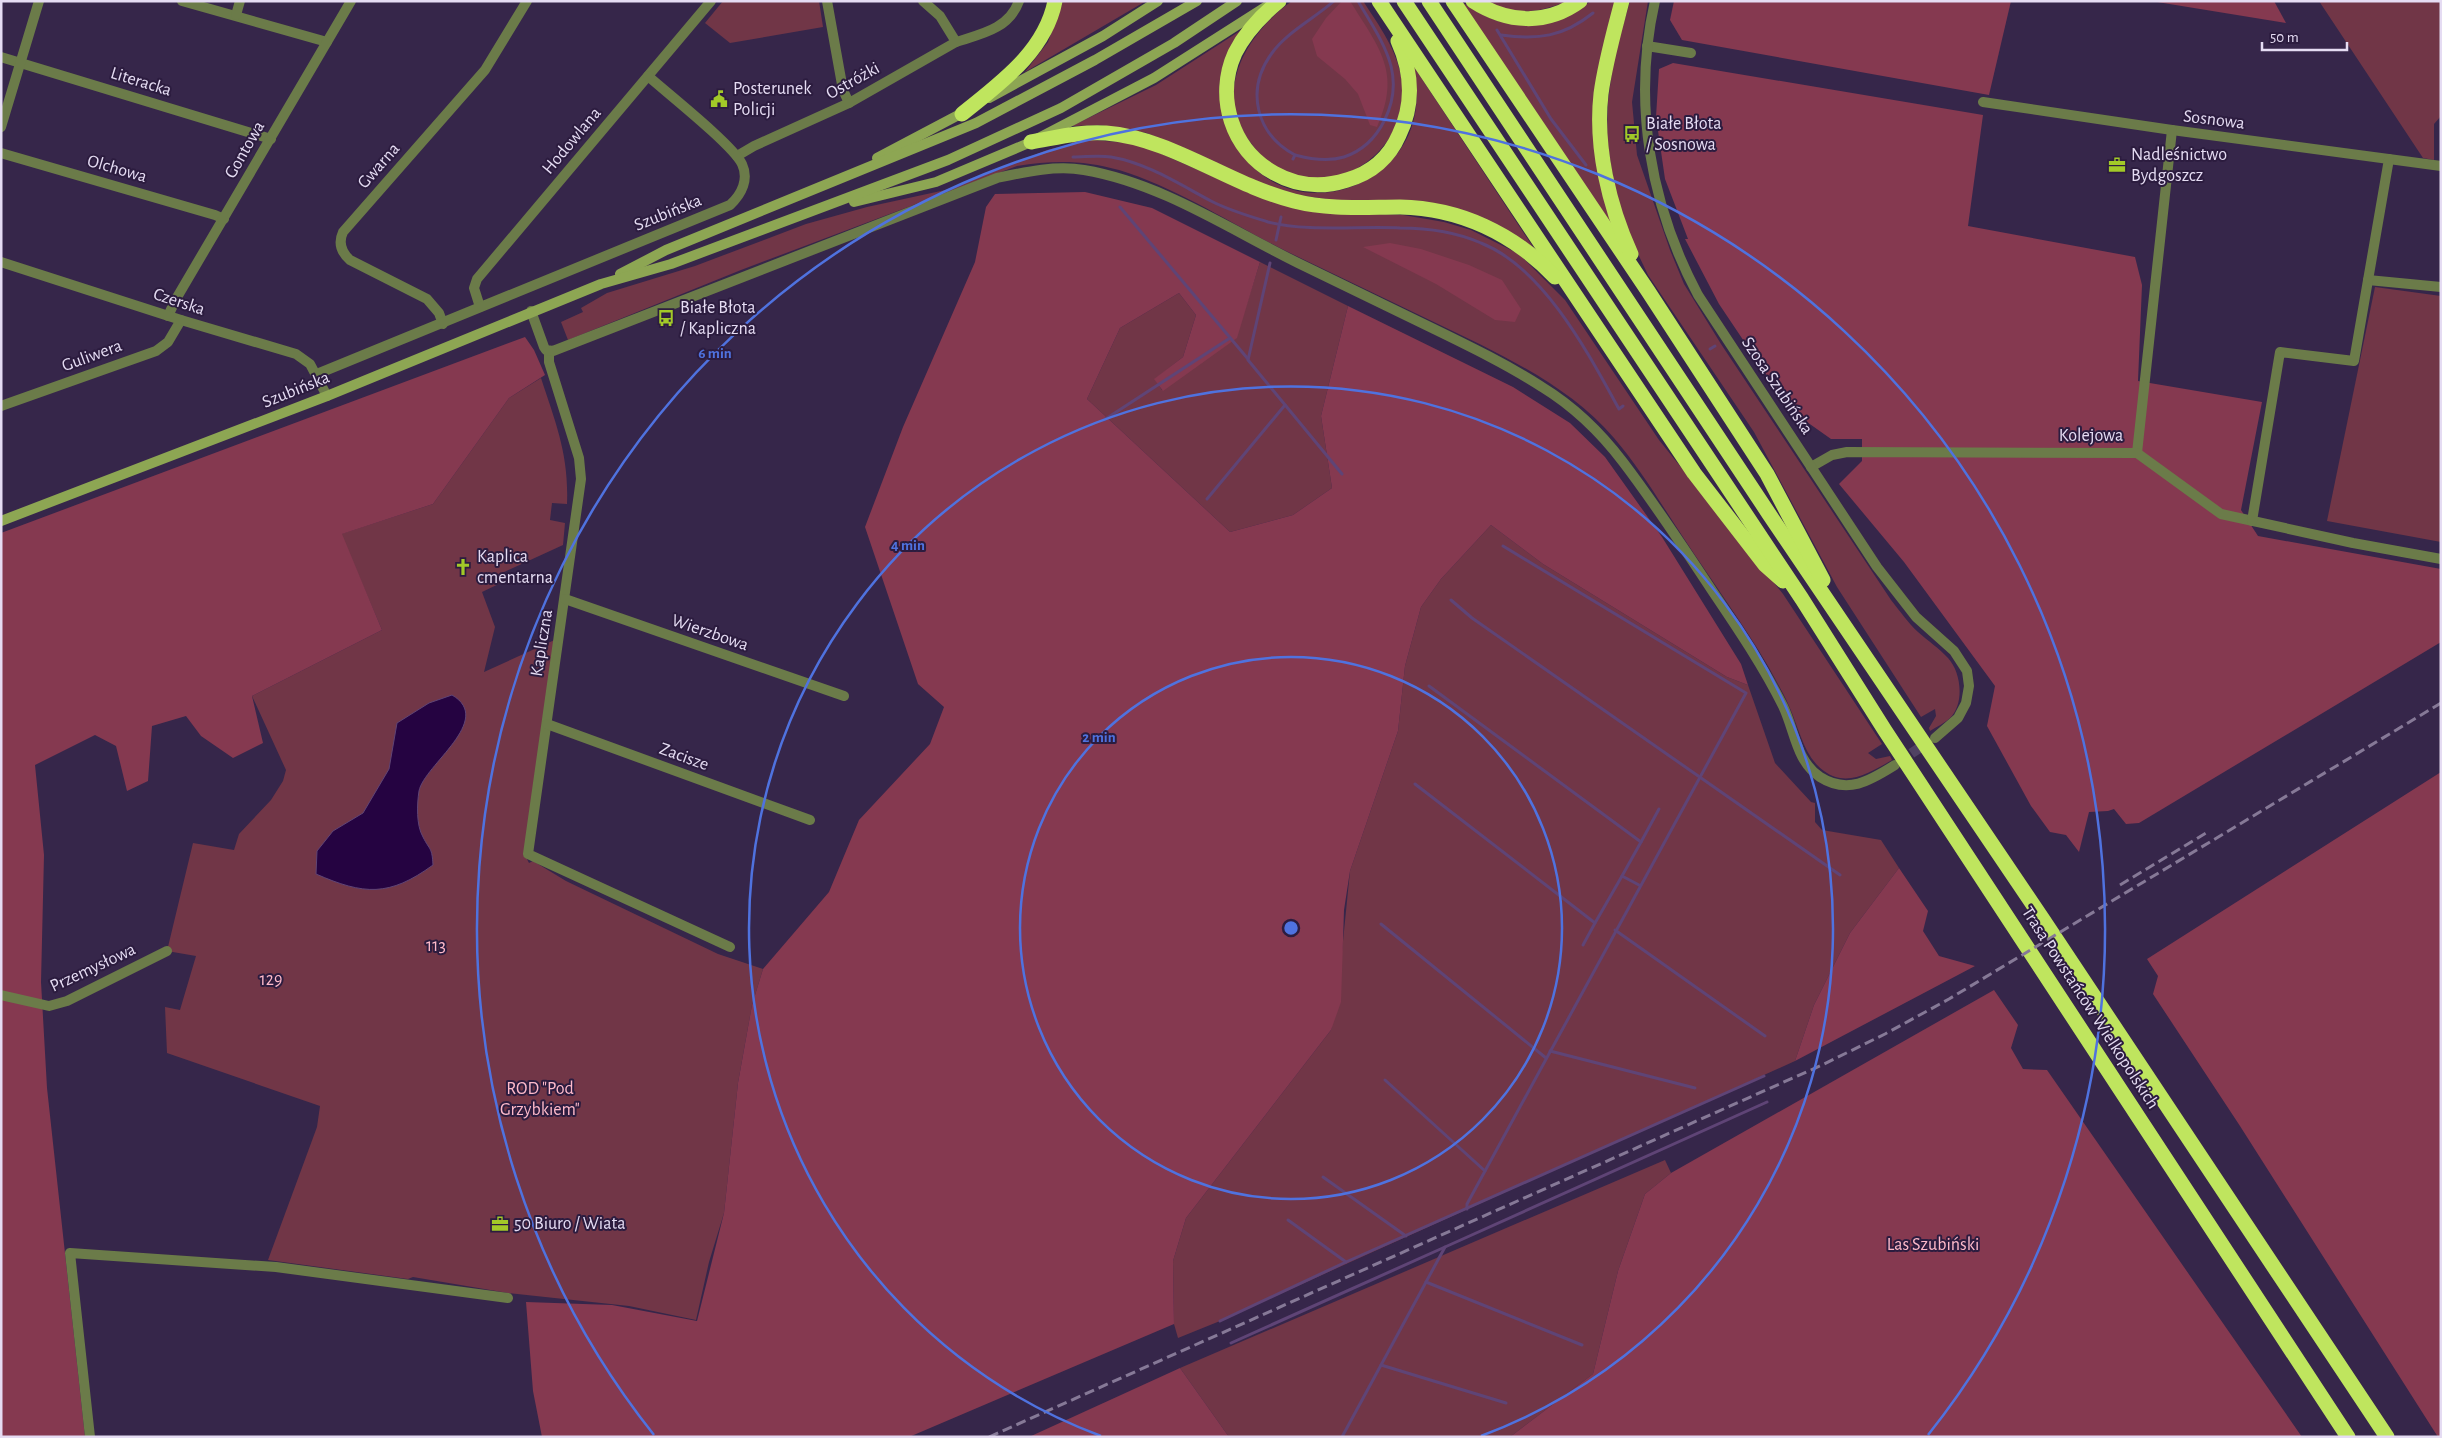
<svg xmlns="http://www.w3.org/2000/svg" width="2442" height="1438" font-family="'Alegreya Sans',sans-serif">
  <rect width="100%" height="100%" fill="#36264a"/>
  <g fill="#713647">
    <path d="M723,1H819L823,27L730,43L705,23Z"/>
    <path d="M1063,1H1146L1025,72L1048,42Z"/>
    <path d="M1292,1H1363C1380,27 1398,51 1402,82C1410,144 1347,196 1288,174C1273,168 1260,156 1251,143C1211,92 1247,33 1292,1Z"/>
    <path d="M1484,1H1569C1534,14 1518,15 1484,1Z"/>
    <path d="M1591,1H1617L1599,74L1612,225L1462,2C1495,24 1507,27 1545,19C1565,15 1573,14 1591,1Z"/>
    <path d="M1630,1H1648L1632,102L1637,155L1670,250L1684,284L1721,344L1891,600C1900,611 1908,623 1918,632C1928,641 1939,648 1948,658C1961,672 1965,703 1950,718C1945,723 1936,727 1930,731L1929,728L1936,716L1935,709L1921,717L1837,587L1754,432L1648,275L1630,237L1616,196L1607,140L1608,101L1614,57Z"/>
    <path d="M2319,1H2441V116L2434,124V160L2423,158Z"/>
    <path d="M1243,29C1236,43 1224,58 1221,74C1217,95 1222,117 1231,136C1283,245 1446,184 1412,64L1535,250L1490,223L1278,192L1147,133L1101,125L1072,126L1156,85Z"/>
    <path d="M1092,140L1129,143L1150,149L1267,200L1325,213L1403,215L1444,222L1471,230L1519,254L1565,300L1659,440L1783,594L1882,744L1868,753L1876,759L1890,756L1892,760C1871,772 1847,788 1824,771C1804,757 1799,728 1789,706C1783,692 1775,679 1768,666C1742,622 1711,580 1683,537C1661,504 1640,468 1614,438C1569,385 1500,354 1438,324C1388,300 1338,276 1288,252C1233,225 1178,188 1119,170C1084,160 1053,160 1017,166L741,270L568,340L561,322L583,312L581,308L607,293L695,266L806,224L867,207L950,189L1047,150L1072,144V142Z"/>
    <path d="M1260,262L1348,306L1321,416L1332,488L1293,515L1230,532L1087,399L1120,328L1179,293L1196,315L1183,357L1155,379L1162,390L1236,338Z"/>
    <path d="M2375,287L2441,296V542L2327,521Z"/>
    <path d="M541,378C556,424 569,455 567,504L552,503L550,520L565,523L563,545L502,573L505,581L482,592L495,627L484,672L559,638L524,853L529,863L533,861L566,881L718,954L763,969L752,1005L738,1083L724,1213L709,1262L696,1320L629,1306L508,1293L413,1277L408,1279L268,1260L317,1127L320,1106L167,1053L165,1007L180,1010L196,956L167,951L193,843L234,850L239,834L271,800L283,781L286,770L252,696L382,630L341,534L433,504L509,398Z"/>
    <path d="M1491,525L1543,564L1727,677L1748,685L1775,763L1811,802L1815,803V822L1822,830L1881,840L1899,868L1850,933L1814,1005L1795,1061L1220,1321L1178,1338L1174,1324L1173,1261L1186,1218L1331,1030L1342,951L1350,871L1398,731L1405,666L1421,607L1441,579Z"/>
    <path d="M1665,1160L1671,1173L1645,1194L1618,1271L1593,1374L1510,1437H1229L1180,1368Z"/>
  </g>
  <g fill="#853950">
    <path d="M1342,1H1350C1379,48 1402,72 1377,127L1370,125L1358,94L1345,79L1317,56L1312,39L1326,18Z"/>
    <path d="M1674,1H2011L1989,95L1682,40L1670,20Z"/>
    <path d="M2151,1H2274L2286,23Z"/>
    <path d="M1673,63L1983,115L1968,226L2135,257L2142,285L2138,381L2262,402L2241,510L2258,536L2441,569V642L2139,823L2126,824L2114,809L2108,811L2089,812L2079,852L2066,835L2050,832L2031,806L1987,726L1995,686L1904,562L1839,484L1862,461V439H1831L1790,410L1719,304L1685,239H1688L1665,179L1656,117L1659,69Z"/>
    <path d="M1085,192L1152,208L1260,262L1237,338L1163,391L1154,379L1183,357L1196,315L1179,293L1120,328L1087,399L1230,532L1293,515L1332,488L1321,416L1348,306L1513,387L1570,423L1605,457L1662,537L1741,664L1748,685L1727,677L1543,564L1491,525L1441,579L1421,607L1405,666L1398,731L1350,871L1344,910L1341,1002L1331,1030L1186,1218L1173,1261L1174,1324L909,1437H542L533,1391L526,1302L612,1305L697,1321L724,1213L738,1083L752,1005L763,969L829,892L859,820L930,744L944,707L918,684L865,527L903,427L975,262L986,207L995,194Z"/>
    <path d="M1390,243L1421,249L1469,265L1502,280L1521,309L1515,322L1495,320L1436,284L1363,247Z"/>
    <path d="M525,337L534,350L545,375L509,398L433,504L342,534L382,630L252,696L263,743L233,758L201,736L186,716L152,726L148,781L127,791L116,746L95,735L35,765L44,855L41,982L47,1088L85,1437H1V533Z"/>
    <path d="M2441,772V1437H2438L2240,1126L2153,994L2158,976L2147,959Z"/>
    <path d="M1899,868L1928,911L1923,931L1939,956L1975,966L1795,1061L1814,1005L1850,933Z"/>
    <path d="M1994,990L2018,1025L2011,1048L2023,1069L2047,1070L2302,1437H1510L1593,1374L1618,1271L1645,1194L1671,1173Z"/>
    <path d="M1180,1368L1229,1437H1029Z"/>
  </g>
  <path fill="#250341" stroke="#5f4476" d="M452,695C495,720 424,765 419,791C417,804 416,825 423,837C430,851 432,847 433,865C389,897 364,895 316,874L317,851L333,831L363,813L389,769L397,723L429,703Z"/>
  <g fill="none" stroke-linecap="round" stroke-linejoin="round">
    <g stroke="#5f4476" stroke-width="3">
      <path d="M1497,30L1551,119L1586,165"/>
      <path d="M1501,35C1538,40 1563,37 1593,13"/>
      <path d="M1295,155C1310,159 1328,162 1344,157C1380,145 1400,102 1391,66C1385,43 1370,22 1358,1"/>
      <path d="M1073,157C1085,157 1099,155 1111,157C1147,163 1179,184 1211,201C1228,210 1249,216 1268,222C1305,232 1360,226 1400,228C1427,228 1456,232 1481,243C1544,268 1588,353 1619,409L1623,406"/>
      <path d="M1293,159L1295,155C1256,134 1245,90 1272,53C1287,32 1315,18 1334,1"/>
      <path d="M1120,207L1248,359"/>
      <path d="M1276,240L1281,217"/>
      <path d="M1270,263L1248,360L1342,474"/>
      <path d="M1710,349L1715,346"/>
      <path d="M1104,420L1230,338"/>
      <path d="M1207,499L1285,405"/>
      <path d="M1451,600L1472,618L1840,875"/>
      <path d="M1429,686L1641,842L1622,876"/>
      <path d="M1415,784L1595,923L1622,876L1639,885"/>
      <path d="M1641,842L1659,809"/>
      <path d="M1381,924L1546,1058"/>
      <path d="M1615,930L1765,1036"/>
      <path d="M1583,945L1595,923"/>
      <path d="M1550,1051L1695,1088"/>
      <path d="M1385,1080L1485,1171"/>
      <path d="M1323,1177L1406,1236"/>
      <path d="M1467,1209V1204L1746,693L1503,546"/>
      <path d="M1288,1220L1346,1262"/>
      <path d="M1426,1282L1582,1345"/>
      <path d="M1220,1321L1346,1262L1764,1076"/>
      <path d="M1231,1343L1445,1247"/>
      <path d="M1381,1365L1506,1403"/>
      <path d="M1342,1437L1445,1247L1767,1102"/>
    </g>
    <path stroke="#504163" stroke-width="10" stroke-dasharray="10 5" stroke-linecap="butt" d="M1899,762L1928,742"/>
    <g stroke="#6b7b49" stroke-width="10">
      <path d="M182,1L327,42"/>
      <path d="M827,1L843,90L849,103"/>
      <path d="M236,15L240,1"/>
      <path d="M956,42C981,34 1009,29 1019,1"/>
      <path d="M1647,46L1691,53"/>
      <path d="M1,57L271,139"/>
      <path d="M1983,102L2172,130L2441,166"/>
      <path d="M1,127L39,1"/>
      <path d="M1,153L215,215L224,219"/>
      <path d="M737,156L754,146L849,103L956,42L940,16L923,1"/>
      <path d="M2368,280L2441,287"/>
      <path d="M480,307L474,288L477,279L711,1"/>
      <path d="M168,316L176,299L351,1"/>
      <path d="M443,324L439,313L427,299L350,260C341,252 338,243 343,232L485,70L527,1"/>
      <path d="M549,351V362L579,458L581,479L528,854L730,947"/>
      <path d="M317,374L730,205C742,194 749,179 742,164C733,145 667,93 648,76"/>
      <path d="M1,406L156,351L168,342L181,320"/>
      <path d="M2137,453L2172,130"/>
      <path d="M1811,467L1832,455L1847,452L2137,453L2221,514L2353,543L2441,559"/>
      <path d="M2252,521L2280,352L2354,361L2389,159"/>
      <path d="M565,599L844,696"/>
      <path d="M547,724L810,820"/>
      <path d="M1,995L49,1006L67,1001L167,951"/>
      <path d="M90,1437L70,1253L276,1267L508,1298"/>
    </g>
    <g stroke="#6b7b49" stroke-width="10">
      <path d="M1655,1C1632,102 1650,205 1698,295L1877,567L1916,617L1954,651L1967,671L1969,686L1966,703L1958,718L1935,738"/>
      <path d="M1,262L181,320L296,354L310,364L327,396"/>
      <path d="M531,311L544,347L546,350L553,351L997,178C1025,172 1056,165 1084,170C1161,183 1229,229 1298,263C1343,285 1388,307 1434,329C1471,347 1508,365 1542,387C1573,406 1601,433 1623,462C1655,504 1684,548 1713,592C1738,629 1763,666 1783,706C1795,731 1796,761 1820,777C1848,795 1871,780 1895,765"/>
    </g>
    <g stroke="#8da653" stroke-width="10">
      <path d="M989,98L1103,36L1158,1"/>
      <path d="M877,158L966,111"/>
      <path d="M854,202L936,182L1031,142L1154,78L1267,6"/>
      <path d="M620,274L666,250L976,123L1095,60L1197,1"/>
      <path d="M1,521L327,396L601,284L671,264L948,160L1061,108L1174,43L1237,1"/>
    </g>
    <g stroke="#bfe55e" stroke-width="15">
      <path d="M1279,1C1262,15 1245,33 1235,53C1215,97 1232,150 1274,173C1297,186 1322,188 1347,180C1371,173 1389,158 1399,135C1414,104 1412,72 1398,41"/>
      <path d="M1379,1L1694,473L1765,565L1783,581"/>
      <path d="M1404,1L1802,599L1884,729L2348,1437"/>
      <path d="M1429,1L1769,514L2044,921L2387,1437"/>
      <path d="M1453,1L1648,291L1767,474L1823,580"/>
      <path d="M1473,1C1507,23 1546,26 1580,1"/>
      <path d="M1622,1C1614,32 1605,63 1601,94C1595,147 1609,206 1631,254"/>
      <path d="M962,114C999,84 1045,52 1055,1"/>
      <path d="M1031,142C1055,138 1081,131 1106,133C1171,138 1230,185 1294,201C1329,210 1365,207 1400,207C1460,208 1514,234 1555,277"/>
    </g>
    <g stroke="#867997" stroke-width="3" stroke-dasharray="10 5" stroke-linecap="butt">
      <path d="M2120,885L2206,833"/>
      <path d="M989,1437L1822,1065L1885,1034L1949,999L2441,703"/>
    </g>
  </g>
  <g fill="none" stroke="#4f72df" stroke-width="2.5">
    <circle cx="1291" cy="928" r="271"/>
    <path d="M1101 1436A542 542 0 1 1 1481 1436"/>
    <path d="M654 1435A814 814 0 1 1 1928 1435"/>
  </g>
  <defs>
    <g id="civic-bare" transform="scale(1.35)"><path d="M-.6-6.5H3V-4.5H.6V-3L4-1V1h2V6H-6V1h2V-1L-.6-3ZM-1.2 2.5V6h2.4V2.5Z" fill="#a2c928" stroke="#2c1c3f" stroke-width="2.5" paint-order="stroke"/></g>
    <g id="bus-bare" transform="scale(1.35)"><path d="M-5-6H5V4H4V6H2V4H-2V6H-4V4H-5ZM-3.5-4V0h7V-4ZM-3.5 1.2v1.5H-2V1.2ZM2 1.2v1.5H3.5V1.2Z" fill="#a2c928" stroke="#2c1c3f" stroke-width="2.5" paint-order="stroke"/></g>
    <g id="office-bare" transform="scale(1.35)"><path d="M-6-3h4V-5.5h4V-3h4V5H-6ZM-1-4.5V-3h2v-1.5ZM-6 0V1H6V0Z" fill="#a2c928" stroke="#2c1c3f" stroke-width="2.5" paint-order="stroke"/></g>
    <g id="church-bare" transform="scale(1.35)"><path d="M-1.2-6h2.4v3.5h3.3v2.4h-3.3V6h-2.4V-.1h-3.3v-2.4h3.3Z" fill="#a2c928" stroke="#2c1c3f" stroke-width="2.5" paint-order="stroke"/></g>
  </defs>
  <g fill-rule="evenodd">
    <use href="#civic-bare" x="719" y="99"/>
    <use href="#bus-bare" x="1632" y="134"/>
    <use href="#office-bare" x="2117" y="165"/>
    <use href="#bus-bare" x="666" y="318"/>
    <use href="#church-bare" x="463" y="567"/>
    <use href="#office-bare" x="500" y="1224"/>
  </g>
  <g text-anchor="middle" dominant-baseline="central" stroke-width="4" stroke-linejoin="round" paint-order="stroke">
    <g font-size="18" fill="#e5dcf3" stroke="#2c1c3f">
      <text transform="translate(853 81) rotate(-29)">Ostróżki</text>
      <text transform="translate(141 82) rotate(17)">Literacka</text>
      <text transform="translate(2214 120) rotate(7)">Sosnowa</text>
      <text transform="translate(572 141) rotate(-50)">Hodowlana</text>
      <text transform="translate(245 150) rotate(-60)">Gontowa</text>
      <text transform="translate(379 166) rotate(-49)">Gwarna</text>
      <text transform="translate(117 169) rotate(16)">Olchowa</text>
      <text transform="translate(668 213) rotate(-22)">Szubińska</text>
      <text transform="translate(179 302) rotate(18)">Czerska</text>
      <text transform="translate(92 356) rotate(-20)">Guliwera</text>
      <text transform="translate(1777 386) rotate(56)">Szosa Szubińska</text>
      <text transform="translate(296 390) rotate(-22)">Szubińska</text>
      <text x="2091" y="436">Kolejowa</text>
      <text transform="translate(710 633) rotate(19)">Wierzbowa</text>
      <text transform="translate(542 643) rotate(-81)">Kapliczna</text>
      <text transform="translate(684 757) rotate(20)">Zacisze</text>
      <text transform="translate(93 968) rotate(-25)">Przemysłowa</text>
      <text transform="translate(2090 1008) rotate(57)">Trasa Powstańców Wielkopolskich</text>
    </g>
    <g font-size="18" fill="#e5dcf3" stroke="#2c1c3f" text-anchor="start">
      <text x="733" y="89">Posterunek<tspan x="733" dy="21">Policji</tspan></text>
      <text x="1646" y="124">Białe Błota<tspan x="1646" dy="21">/ Sosnowa</tspan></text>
      <text x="2131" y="155">Nadleśnictwo<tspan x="2131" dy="21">Bydgoszcz</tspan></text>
      <text x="680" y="308">Białe Błota<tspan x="680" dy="21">/ Kapliczna</tspan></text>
      <text x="477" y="557">Kaplica<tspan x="477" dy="21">cmentarna</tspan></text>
      <text x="514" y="1224">50 Biuro / Wiata</text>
    </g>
    <g font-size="18" fill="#febaca" stroke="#2c1c3f">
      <text x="436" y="946">113</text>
      <text x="271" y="980">129</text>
      <text x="540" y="1089">ROD "Pod<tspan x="540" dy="21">Grzybkiem"</tspan></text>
      <text x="1933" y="1245">Las Szubiński</text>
    </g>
  </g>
  <circle cx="1291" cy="928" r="8" fill="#4f72df" stroke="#2c1c3f" stroke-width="2.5"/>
  <g font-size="15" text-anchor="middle" font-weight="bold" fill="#4f72df" stroke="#2c1c3f" stroke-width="4" stroke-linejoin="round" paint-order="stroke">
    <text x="715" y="358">6 min</text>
    <text x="908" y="550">4 min</text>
    <text x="1099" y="742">2 min</text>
  </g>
  <rect width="2442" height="1438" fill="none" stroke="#e5dcf3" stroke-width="5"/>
  <path d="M2262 42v8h85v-8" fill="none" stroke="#e5dcf3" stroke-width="2.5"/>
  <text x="2270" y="42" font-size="15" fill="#e5dcf3" stroke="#2c1c3f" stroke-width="4" paint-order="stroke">50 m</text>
</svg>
